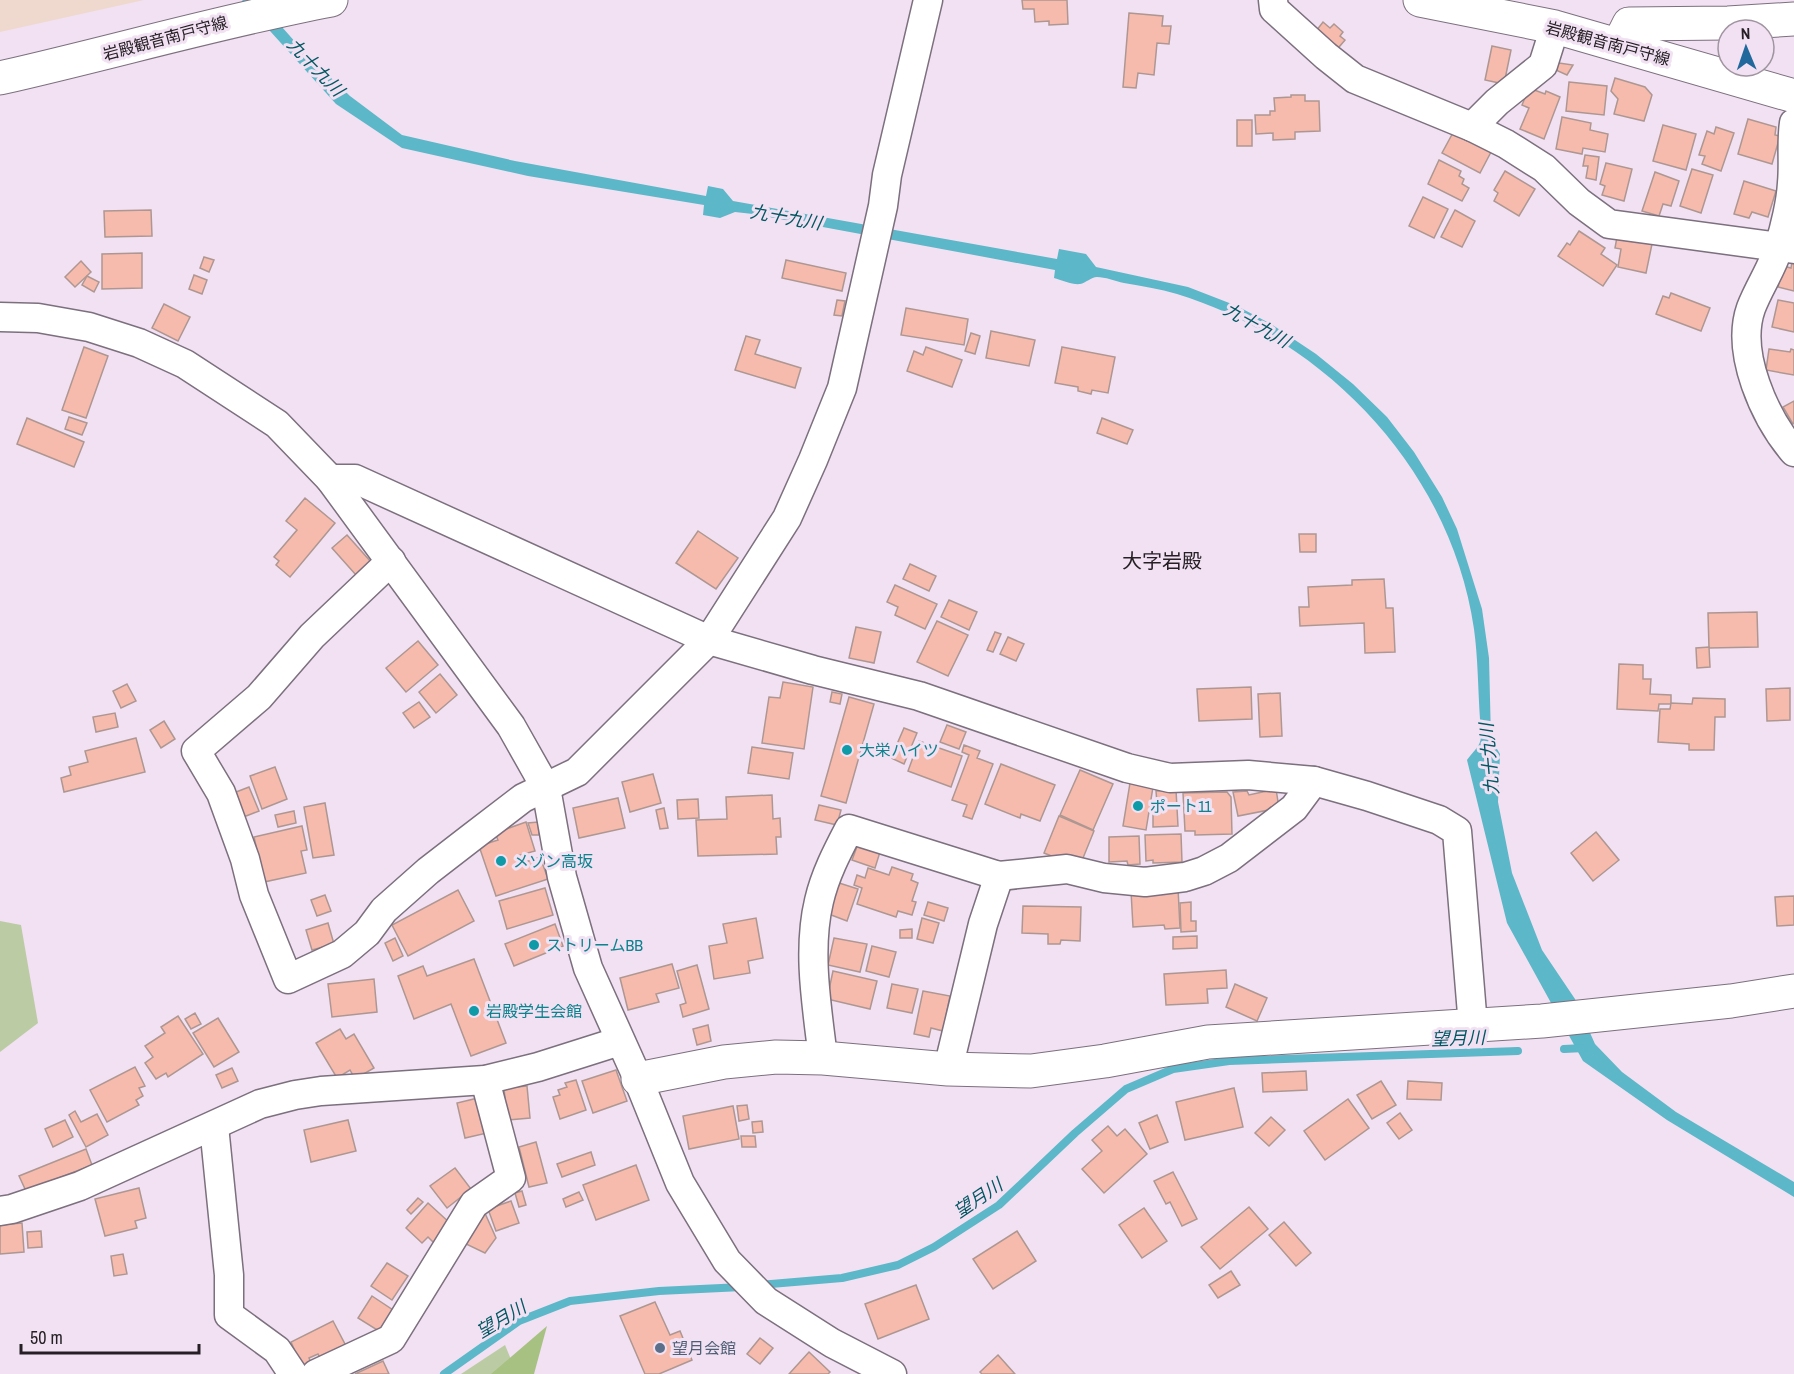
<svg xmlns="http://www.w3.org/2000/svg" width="1794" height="1374" font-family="'Archivo Narrow','Noto Sans JP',sans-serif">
  <rect width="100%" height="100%" fill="#f1e1f2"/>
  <path fill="#efd8cd" d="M0,0H144L0,32Z"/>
  <g fill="#bbcca4">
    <path d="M0,921L21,925L38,1023L0,1052Z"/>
    <path d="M505,1345L517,1374H461Z"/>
  </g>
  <path fill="#a7c182" d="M547,1326L534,1374H491Z"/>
  <path fill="#5cb7c8" d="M242,0H258L305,53L350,96L402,135L515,161L706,196L708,186L723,189L733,201L1057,259L1059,249L1086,254L1096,267L1188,287L1237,306L1271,324L1316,354L1353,384L1387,417L1414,452L1442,497L1457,529L1482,609L1489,658L1491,739L1500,754L1498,802L1512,873L1542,950L1575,999L1595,1044L1622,1072L1676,1112L1794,1182V1197L1667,1120L1583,1061L1507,923L1467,760C1471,754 1478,748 1480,742C1482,736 1480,725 1480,719C1478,689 1478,658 1474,629C1451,471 1327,340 1177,294C1160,289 1141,286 1124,283C1115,281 1105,277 1097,277C1091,277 1086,283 1080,284C1073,285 1061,280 1054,278L1055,270L753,214L735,212L720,218L703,215L704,205L528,176L402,148L336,104Z"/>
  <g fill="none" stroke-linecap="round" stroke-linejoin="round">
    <g stroke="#5cb7c8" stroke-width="8">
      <path d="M1564,1049L1584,1048"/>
      <path d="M760,1285L842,1278L898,1265L934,1247L999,1205L1075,1133L1126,1089L1173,1069L1229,1061L1518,1051"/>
      <path d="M444,1374L519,1321L570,1301L659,1291L742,1287"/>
    </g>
  </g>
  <g fill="#f7bbad" stroke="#ae9792" stroke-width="1.5">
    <path d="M1022,0H1067L1068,24L1049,25V21L1035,22L1034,9H1023Z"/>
    <path d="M1129,13L1163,16L1162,26H1171L1169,44L1157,43L1154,75L1138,73L1136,88L1123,87Z"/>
    <path d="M1323,22L1330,28L1334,24L1343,32L1340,36L1345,40L1334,53L1313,35Z"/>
    <path d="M1492,46L1511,50L1504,84L1485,80Z"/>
    <path d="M1552,62L1573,65L1567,75L1549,67Z"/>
    <path d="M1615,78L1645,87L1652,95L1644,121L1614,114L1618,99L1611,91Z"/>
    <path d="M1569,82L1607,86L1604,115L1566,111Z"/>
    <path d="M1529,88L1545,94L1546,91L1560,97L1544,139L1520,129L1529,108L1522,105Z"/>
    <path d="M1291,95H1305V101H1319L1320,131L1295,132V139L1273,140V133L1256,134L1255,115H1270V111H1275L1274,98L1291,97Z"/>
    <path d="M1562,117L1591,123L1590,130L1608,134L1605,152L1583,148L1582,154L1556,149Z"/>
    <path d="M1748,119L1776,127L1775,135L1780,136L1772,164L1738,154Z"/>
    <rect x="1237" y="120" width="15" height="26"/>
    <path d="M1663,125L1696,134L1686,170L1653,161Z"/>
    <path d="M1716,127L1734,133L1721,171L1702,164L1705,156L1699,155L1707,131L1714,134Z"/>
    <path d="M1455,129L1491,152L1480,173L1442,153Z"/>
    <path d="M1585,155L1599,157L1596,180L1586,178L1588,166H1583Z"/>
    <path d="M1439,160L1461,171L1459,176L1464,179L1462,184L1469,188L1462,201L1428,184Z"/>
    <path d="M1606,163L1632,169L1624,201L1602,195L1605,186L1600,184Z"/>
    <path d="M1692,169L1713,175L1701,213L1680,206Z"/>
    <path d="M1505,171L1535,189L1519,216L1494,201L1498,193L1494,190Z"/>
    <path d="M1655,172L1679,181L1671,206L1663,204L1659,216L1642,211Z"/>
    <path d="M1744,181L1776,191L1768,217L1752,212L1749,218L1734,214Z"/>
    <path d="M1423,197L1448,209L1434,238L1409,226Z"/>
    <path d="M151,210L152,236L105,237L104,211Z"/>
    <path d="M1455,210L1475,221L1462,247L1441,237Z"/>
    <path d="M1579,231L1605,248L1601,254L1617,265L1603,286L1558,256L1567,243L1570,245Z"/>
    <path d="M1617,237L1652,244L1646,273L1618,267L1621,249L1615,248Z"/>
    <path d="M142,253V288L102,289V254Z"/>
    <path d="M204,257L214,260L209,272L200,268Z"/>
    <path d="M786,260L846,273L842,291L782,278Z"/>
    <path d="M81,261L91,272L75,287L65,277Z"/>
    <path d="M1792,262H1794V291L1778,287L1783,266L1791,268Z"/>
    <path d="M194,275L207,280L202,294L189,289Z"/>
    <path d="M87,276L99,282L94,292L82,285Z"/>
    <path d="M1671,293L1710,308L1701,331L1656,314L1663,296L1669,298Z"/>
    <path d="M837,300L845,301L842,316L834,315Z"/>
    <path d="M1778,300L1794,303V332L1772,327Z"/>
    <path d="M164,304L190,317L178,341L152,328Z"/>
    <path d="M906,308L968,319L964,345L901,335Z"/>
    <path d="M991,331L1035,340L1029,366L986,358Z"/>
    <path d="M971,333L980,336L975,354L965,351Z"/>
    <path d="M746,336L760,340L755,354L801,368L795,388L735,370Z"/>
    <path d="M84,347L108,356L86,418L62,410Z"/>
    <path d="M926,347L962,360L952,387L907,371L914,351L923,355Z"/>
    <path d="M1062,347L1115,357L1108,393L1092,390L1091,394L1078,391V387L1055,383Z"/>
    <path d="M1769,349L1790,352L1791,349L1794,350V375L1766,370Z"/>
    <path d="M1794,401V423L1793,424L1783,407Z"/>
    <path d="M69,417L87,423L82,435L65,429Z"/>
    <path d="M27,418L84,442L74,467L17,444Z"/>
    <path d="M1102,418L1133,430L1127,444L1097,433Z"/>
    <path d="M305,498L335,523L290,577L276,565L279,561L274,557L297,530L286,521Z"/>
    <path d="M698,531L738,558L716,589L676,563Z"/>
    <path d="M1299,534H1316V552H1300Z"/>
    <path d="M347,535L371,562L356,575L332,548Z"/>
    <path d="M910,564L936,576L929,591L903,579Z"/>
    <path d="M1384,579L1386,608H1393L1395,652L1365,653L1364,623L1300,626L1299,607H1309L1308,587L1352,585V580Z"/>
    <path d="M895,585L937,604L925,629L895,615L898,607L887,602Z"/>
    <path d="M949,600L977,612L969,630L941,617Z"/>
    <path d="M1757,612L1758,647L1709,648L1708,613Z"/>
    <path d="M937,621L968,635L948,676L917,662Z"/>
    <path d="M856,627L881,632L874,663L849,658Z"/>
    <path d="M995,632L1001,634L993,652L987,650Z"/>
    <path d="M1008,637L1024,644L1016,661L1000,654Z"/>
    <path d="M418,641L438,665L406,692L386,668Z"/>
    <path d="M1709,647L1710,667L1697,668L1696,648Z"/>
    <path d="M1619,664L1643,665V679H1651L1650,694L1671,695V704H1659L1658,711L1617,709Z"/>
    <path d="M440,674L457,695L436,713L419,692Z"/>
    <path d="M783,682L813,687L804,749L762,743L769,697L780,698Z"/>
    <path d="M127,684L136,701L121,708L113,691Z"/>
    <path d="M1251,687L1252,719L1199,721L1197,689Z"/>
    <path d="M1790,688V720L1767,721L1766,689Z"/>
    <path d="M832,692L842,694L840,704L830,702Z"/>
    <path d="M1280,693L1282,736L1260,737L1258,694Z"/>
    <path d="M849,697L874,704L846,803L821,796Z"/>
    <path d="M1693,698L1725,699V717H1715L1714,750H1689V744L1658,742L1660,709H1670L1671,703L1692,704Z"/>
    <path d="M419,702L430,717L414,728L403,713Z"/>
    <path d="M115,713L118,727L96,732L93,717Z"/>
    <path d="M164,721L175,739L161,748L150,730Z"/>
    <path d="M947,725L966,732L959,749L940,742Z"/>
    <path d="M904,728L917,733L904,764L891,758Z"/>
    <path d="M136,738L145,772L64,792L61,778L71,775L69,767L88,762L85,751Z"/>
    <path d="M919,741L962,756L951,787L908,771Z"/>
    <path d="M964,745L980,751L977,758L993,764L972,819L963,816L967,805L952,800L969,755L962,752Z"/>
    <path d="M752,747L793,753L789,779L748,773Z"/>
    <path d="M1001,764L1055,785L1040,821L1021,814L1020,818L985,804Z"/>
    <path d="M275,767L287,799L262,809L250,776Z"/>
    <path d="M1080,770L1113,784L1093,830L1060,815Z"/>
    <path d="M653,774L661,803L630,812L622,782Z"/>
    <path d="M1130,783L1153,787L1146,830L1123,826Z"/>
    <path d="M249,787L259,811L241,818L231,794Z"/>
    <path d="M1276,789L1279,808L1238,816L1233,792L1247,791L1249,795Z"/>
    <path d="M1176,790L1178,826L1153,827V815H1158L1156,791Z"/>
    <path d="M1227,792L1231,797L1232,834L1195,835V831H1185L1183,793Z"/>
    <path d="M772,795L773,819L780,818L781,837H776L777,854L698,856L696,820L727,819L726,797Z"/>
    <path d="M618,798L625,828L579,838L573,808Z"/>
    <path d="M698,799L699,818L678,819L677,800Z"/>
    <path d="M325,803L334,855L313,858L304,807Z"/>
    <path d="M819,805L841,810L837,825L815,820Z"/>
    <path d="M664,808L668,828L660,829L656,810Z"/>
    <path d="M294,811L296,823L278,827L275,815Z"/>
    <path d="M1059,816L1094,831L1081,863L1064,861L1044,853Z"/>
    <path d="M526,822L535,851L517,856L520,864L540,857L548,879L496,896L479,846L498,840L495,833Z"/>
    <path d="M538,822L539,835H532L528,823Z"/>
    <path d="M302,826L307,850L301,851L306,873L264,882L254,837Z"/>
    <path d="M1596,832L1619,860L1593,881L1571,853Z"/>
    <path d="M1181,834L1182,862L1153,863V860L1146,861L1145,835Z"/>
    <path d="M1139,836L1140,864L1128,865L1127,861L1109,862V837Z"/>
    <path d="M858,844L880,852L875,868L852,860Z"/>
    <path d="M892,867L913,874L911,880L918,883L912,901L916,902L912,915L898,911L896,917L857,904L862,888L854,885L857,875L865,878L868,868L889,875Z"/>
    <path d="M836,882L858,889L847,921L826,913Z"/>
    <path d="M545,888L553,915L507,929L499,901Z"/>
    <path d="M1178,888L1180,928L1165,929L1164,925L1133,927L1131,891Z"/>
    <path d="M458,890L474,921L408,956L392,925Z"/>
    <path d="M325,895L331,911L317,916L311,900Z"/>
    <path d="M1794,896V925L1777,926L1775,897Z"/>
    <path d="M928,902L948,908L944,921L924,915Z"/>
    <path d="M1191,902V921H1196V931L1181,932L1180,903Z"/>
    <path d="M1023,906L1081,907L1080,941L1061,940L1060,944H1048V934L1022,933Z"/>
    <path d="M756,918L763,958L748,961L750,973L714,979L709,946L727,943L723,924Z"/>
    <path d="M922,918L939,923L933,943L917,939Z"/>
    <path d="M328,923L334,944L312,950L306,930Z"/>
    <path d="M555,924L563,946L514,966L505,944Z"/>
    <path d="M912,929V938H900V930Z"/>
    <path d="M1197,936V948L1173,949V937Z"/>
    <path d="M395,938L403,956L393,961L385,943Z"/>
    <path d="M834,938L867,944L860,972L828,965Z"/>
    <path d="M872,946L896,952L889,977L866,971Z"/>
    <path d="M474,959L506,1043L471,1056L451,1004L414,1019L398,976L423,966L427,976Z"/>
    <path d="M672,964L679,988L656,994L659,1002L628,1010L620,978Z"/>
    <path d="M697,965L709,1009L683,1017L680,1005L686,1003L677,971Z"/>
    <path d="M1226,970L1227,988L1207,989L1208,1003L1166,1005L1164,974Z"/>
    <path d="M833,971L877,981L870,1009L827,999Z"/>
    <path d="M374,979L377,1012L332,1017L328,984Z"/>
    <path d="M892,984L918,989L912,1013L887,1008Z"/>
    <path d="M1235,984L1267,998L1257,1021L1226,1007Z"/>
    <path d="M923,991L950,996L943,1031L931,1028L929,1037L914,1034Z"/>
    <path d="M195,1013L201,1024L191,1029L185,1019Z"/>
    <path d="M178,1016L203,1054L168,1077L166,1073L156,1079L145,1063L153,1057L145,1046L165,1033L161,1027Z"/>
    <path d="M218,1018L239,1052L214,1067L193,1033Z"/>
    <path d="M708,1025L711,1041L697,1045L693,1029Z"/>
    <path d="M340,1029L346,1039L354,1034L374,1068L355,1079L350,1070L337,1078L316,1043Z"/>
    <path d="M135,1067L145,1086L139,1088L143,1096L136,1100L139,1105L107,1122L90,1090Z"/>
    <path d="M232,1068L238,1081L222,1088L216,1075Z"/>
    <path d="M616,1070L627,1101L593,1113L582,1081Z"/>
    <path d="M1306,1071L1307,1090L1263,1092L1262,1073Z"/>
    <path d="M576,1080L586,1110L560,1119L553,1097L560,1095L558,1090L567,1087L565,1083Z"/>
    <path d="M1381,1081L1396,1105L1372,1119L1357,1095Z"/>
    <path d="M1408,1081L1442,1083L1441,1100L1407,1099Z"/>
    <path d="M527,1086L530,1118L507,1120L504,1088Z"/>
    <path d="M1234,1088L1243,1127L1185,1140L1176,1102Z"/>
    <path d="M478,1098L487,1133L465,1138L457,1103Z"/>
    <path d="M1348,1099L1369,1128L1325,1160L1304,1131Z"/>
    <path d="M747,1105L749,1119L739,1121L737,1106Z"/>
    <path d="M733,1106L739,1139L689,1149L683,1116Z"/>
    <path d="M75,1111L81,1122L97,1114L108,1135L86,1147L69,1115Z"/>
    <path d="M1400,1113L1412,1130L1399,1139L1387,1123Z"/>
    <path d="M1157,1115L1168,1142L1150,1149L1139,1123Z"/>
    <path d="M1271,1117L1285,1130L1269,1146L1255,1133Z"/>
    <path d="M65,1120L73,1137L53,1147L45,1129Z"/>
    <path d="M348,1120L356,1151L311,1162L304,1130Z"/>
    <path d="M762,1121L763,1132L753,1133L752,1122Z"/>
    <path d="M1108,1126L1117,1136L1125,1129L1147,1154L1104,1193L1082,1169L1102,1151L1092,1140Z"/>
    <path d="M741,1136H755L756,1147H742Z"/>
    <path d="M536,1142L547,1183L529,1187L519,1147Z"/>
    <path d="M86,1149L92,1165L26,1191L19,1176Z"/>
    <path d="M591,1152L595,1165L562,1177L557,1164Z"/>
    <path d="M636,1165L649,1200L596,1220L583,1185Z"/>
    <path d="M455,1168L471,1189L447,1208L430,1186Z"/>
    <path d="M1173,1172L1197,1219L1182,1226L1170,1202L1166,1204L1154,1181Z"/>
    <path d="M139,1188L146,1218L135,1221L137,1228L105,1236L95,1199Z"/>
    <path d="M522,1191L526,1205L519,1207L515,1193Z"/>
    <path d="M579,1192L583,1200L566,1207L563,1199Z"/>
    <path d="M418,1198L423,1202L411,1214L407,1210Z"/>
    <path d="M511,1201L519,1223L496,1231L488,1209Z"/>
    <path d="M428,1203L451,1224L434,1243L428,1237L422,1243L406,1228Z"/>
    <path d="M1249,1207L1268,1229L1220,1269L1201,1247Z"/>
    <path d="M1144,1208L1167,1241L1142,1258L1119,1225Z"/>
    <path d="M484,1211L496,1238L485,1253L464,1243Z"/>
    <path d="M1284,1222L1311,1253L1296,1266L1269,1235Z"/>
    <path d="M22,1223L24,1252L0,1254V1225Z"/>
    <path d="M41,1231L42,1247L28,1248L27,1232Z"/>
    <path d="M1017,1231L1036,1261L993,1289L973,1259Z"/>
    <path d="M123,1254L127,1274L114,1276L111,1256Z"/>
    <path d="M387,1263L408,1276L392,1300L371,1286Z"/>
    <path d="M1231,1271L1240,1285L1218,1298L1209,1285Z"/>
    <path d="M916,1285L929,1319L878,1339L865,1304Z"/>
    <path d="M372,1296L396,1312L382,1333L358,1318Z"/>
    <path d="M655,1302L670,1335L680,1331L692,1360L659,1374H645L620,1316Z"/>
    <path d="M333,1321L346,1346L320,1358L318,1354L309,1358L311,1363L302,1367L291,1342Z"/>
    <path d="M760,1338L773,1348L760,1364L747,1354Z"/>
    <path d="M809,1352L830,1372L828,1374H789Z"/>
    <path d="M998,1355L1015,1374H982L980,1372Z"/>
    <path d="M383,1361L389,1374H355Z"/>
  </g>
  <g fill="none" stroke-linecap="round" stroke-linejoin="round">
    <g stroke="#7c6f7e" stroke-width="31">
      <g id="minor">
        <path d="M1273,0L1274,9L1326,56L1355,79L1472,127"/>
        <path d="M1555,27L1543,65L1497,102L1472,127L1506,144L1544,168L1579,202L1609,224L1794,249"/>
        <path d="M1794,123C1791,143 1794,163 1792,183C1791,201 1785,228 1779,246C1773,267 1759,287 1751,308C1735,353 1765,418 1794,452"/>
        <path d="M0,317L38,318L89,327L139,343L185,364L277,424L330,479L511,726L546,788L562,877L588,968L638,1079L680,1183L727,1261L766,1301L832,1343L892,1374"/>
        <path d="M330,479H355L709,640L813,670L919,696L1127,768L1170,778L1248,775L1314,781L1367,796L1439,820L1457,831L1473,1026"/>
        <path d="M391,561L312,636L259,697L196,751L221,793L245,859L254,895L288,979L342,954L367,933L384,910L428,871L472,837L523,798L577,772L709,640L787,518L813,460L842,388L883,206L887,175L928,0"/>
        <path d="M823,1058C817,1007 807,951 819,901C825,875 837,852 849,829L999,876L1067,869L1104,878L1145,882L1185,877L1204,871L1229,858L1294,808L1314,781"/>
        <path d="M948,1069L983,924L999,876"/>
        <path d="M214,1126L229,1275V1315L277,1350L293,1374"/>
        <path d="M0,1211L12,1209L80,1186L260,1104L295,1095L321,1091L485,1080L538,1067L620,1041"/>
        <path d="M316,1374L391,1339L474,1204L511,1178L485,1080"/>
      </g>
    </g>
    <g stroke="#7c6f7e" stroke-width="35">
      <g id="tertiary">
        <path d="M1619,44L1629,24L1728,23L1794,19"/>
        <path d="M638,1079L724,1062L776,1057L823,1058L948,1069L1031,1071L1105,1061L1208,1042L1542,1021L1731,1001L1794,991"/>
      </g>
    </g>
    <g stroke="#7c6f7e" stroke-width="35">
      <g id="secondary">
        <path d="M1420,0L1555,27L1794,96"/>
        <path d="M0,78C111,53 220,21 331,0"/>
      </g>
    </g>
    <use href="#minor" stroke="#fff" stroke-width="28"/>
    <use href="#tertiary" stroke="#fff" stroke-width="33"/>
    <use href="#secondary" stroke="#fff" stroke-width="33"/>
  </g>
  <g fill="#0f9aa8" stroke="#f1e1f2" stroke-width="2">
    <circle cx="847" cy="750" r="6"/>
    <circle cx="1138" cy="806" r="6"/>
    <circle cx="501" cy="861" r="6"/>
    <circle cx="534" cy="945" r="6"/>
    <circle cx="474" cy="1011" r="6"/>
  </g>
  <circle fill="#5c6f8a" stroke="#f1e1f2" stroke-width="2" cx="660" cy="1348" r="6"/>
  <g text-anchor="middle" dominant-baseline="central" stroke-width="6" stroke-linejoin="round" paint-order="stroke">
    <g font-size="16" fill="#262026" stroke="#f1e1f2">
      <text transform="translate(165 38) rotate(-15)">岩殿観音南戸守線</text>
      <text transform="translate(1608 43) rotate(15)">岩殿観音南戸守線</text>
    </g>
    <g font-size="16" fill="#0d838f" stroke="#f1e1f2" text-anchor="start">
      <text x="859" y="750">大栄ハイツ</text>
      <text x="1150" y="806">ポート11</text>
      <text x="513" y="861">メゾン高坂</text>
      <text x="546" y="945">ストリームBB</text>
      <text x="486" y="1011">岩殿学生会館</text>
    </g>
    <g font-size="16" fill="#4e5e75" stroke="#f1e1f2" text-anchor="start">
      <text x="672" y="1348">望月会館</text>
    </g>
    <g font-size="18" font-style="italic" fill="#035763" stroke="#f1e1f2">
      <text transform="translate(316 67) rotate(46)">九十九川</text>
      <text transform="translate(786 217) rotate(10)">九十九川</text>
      <text transform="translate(1257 325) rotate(29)">九十九川</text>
      <text transform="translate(1489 759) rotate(-95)">九十九川</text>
      <text transform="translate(1458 1038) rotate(-2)">望月川</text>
      <text transform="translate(978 1198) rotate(-34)">望月川</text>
      <text transform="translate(501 1319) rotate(-31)">望月川</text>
    </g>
    <g font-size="20" fill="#262026" stroke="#f1e1f2">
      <text x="1162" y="560">大字岩殿</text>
    </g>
  </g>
  <g transform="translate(1746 48) rotate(358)"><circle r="28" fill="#f1e1f2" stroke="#a094a0" stroke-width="1.5"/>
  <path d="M0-4.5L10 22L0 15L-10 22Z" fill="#21699d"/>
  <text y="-9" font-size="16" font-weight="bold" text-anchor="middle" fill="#262026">N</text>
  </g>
  <path d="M21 1344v9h178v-9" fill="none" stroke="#262026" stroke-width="3"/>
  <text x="30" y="1344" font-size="18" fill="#262026" stroke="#f1e1f2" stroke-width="4.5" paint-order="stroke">50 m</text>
</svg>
